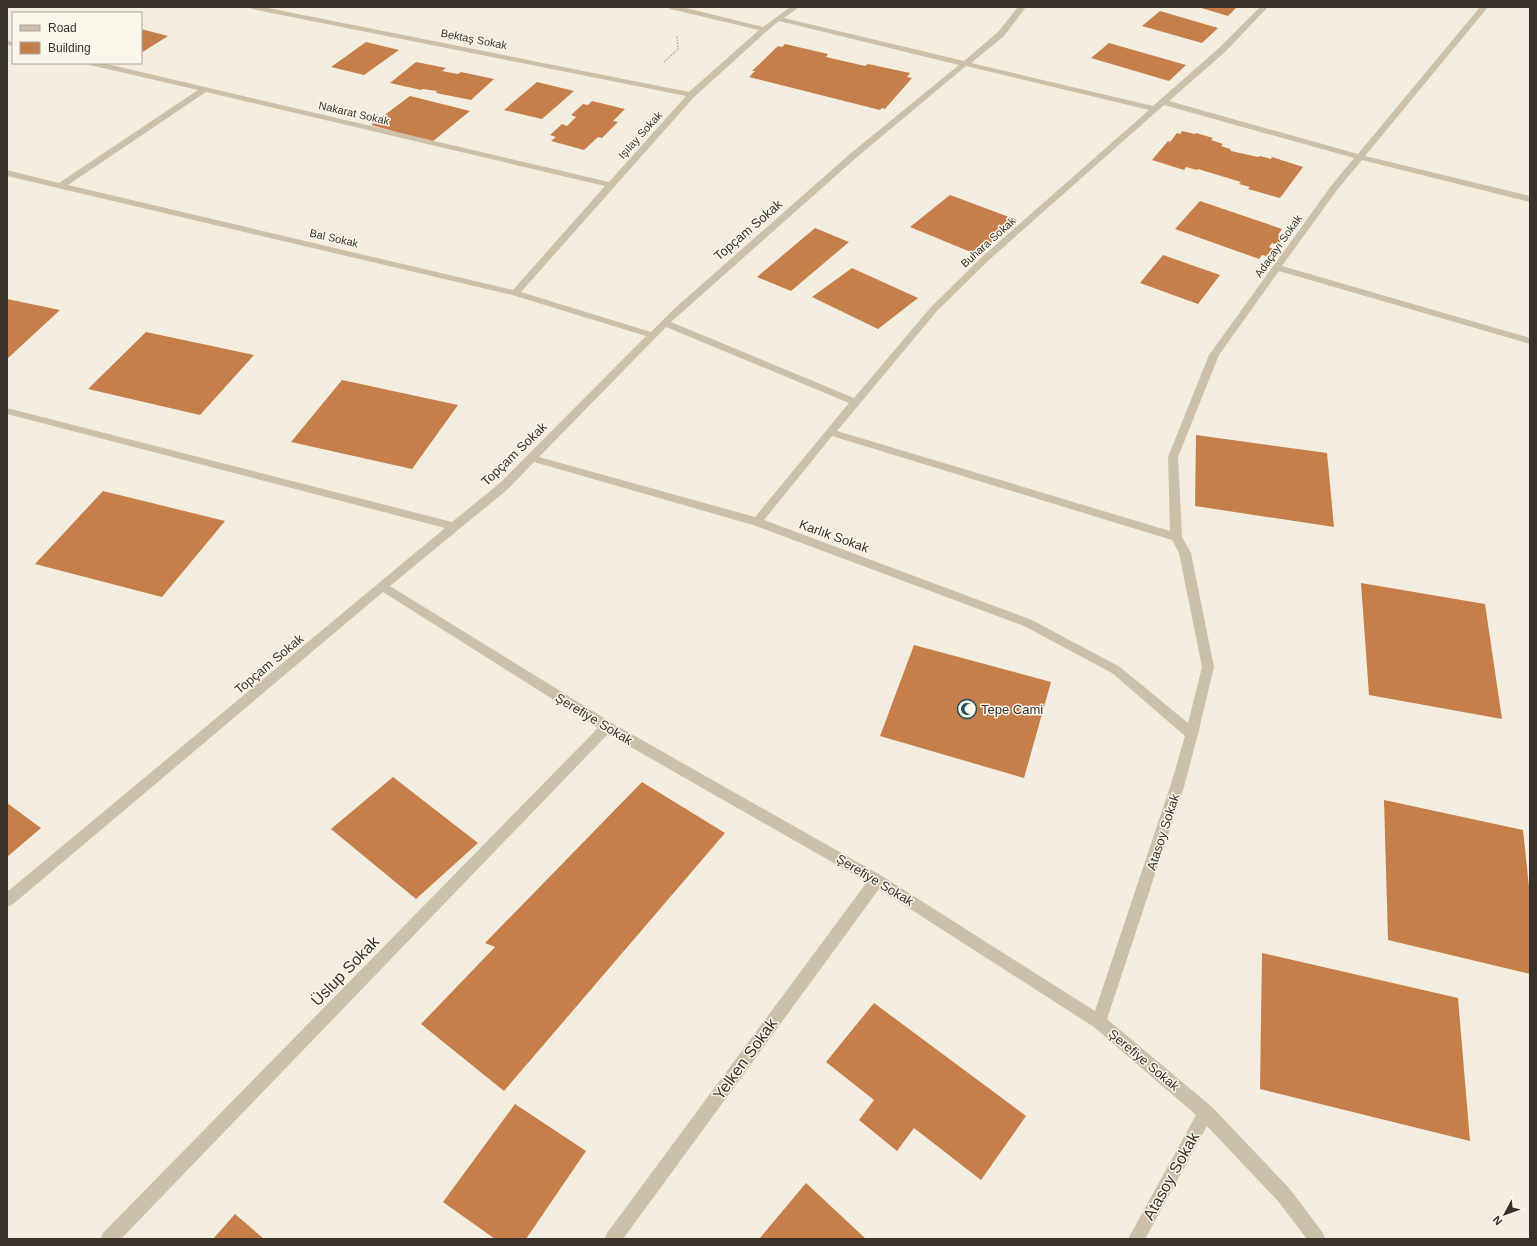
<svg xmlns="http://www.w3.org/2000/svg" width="1537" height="1246" font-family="Arial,sans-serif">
  <rect width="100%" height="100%" fill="#f3eddf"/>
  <g fill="#c67f4a">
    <path d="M1198,7H1237L1228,16Z"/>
    <path d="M1160,11L1218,28L1202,43L1142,26Z"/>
    <path d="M141,29L168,36L141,53Z"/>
    <path d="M366,42L399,50L364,75L331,67Z"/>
    <path d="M1109,43L1186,65L1169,81L1091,58Z"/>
    <path d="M785,44L828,54L826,57L865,66L868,64L910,73L907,77L912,78L885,109L882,108L880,110L749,77L755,71H752L778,46L782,47Z"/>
    <path d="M416,62L446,68L442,71L458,74L461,72L494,79L471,100L436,93L437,91L423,89L421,90L390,83Z"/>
    <path d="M537,82L574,91L542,119L504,110Z"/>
    <path d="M410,96L470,111L432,142L371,125Z"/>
    <path d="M592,101L625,109L613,121L618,122L602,138L598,137L584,150L551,141L556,137L550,135L562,124L567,126L576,117L571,115L583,104L588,105Z"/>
    <path d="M1182,131L1195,134L1196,133L1213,138L1211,140L1223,144L1221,146L1230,149L1231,151L1258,157L1260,156L1271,159L1272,157L1303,167L1280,198L1248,189L1250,187L1239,184L1241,182L1198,169L1197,170L1186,167L1184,170L1152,160L1168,141L1170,142L1177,133L1180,134Z"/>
    <path d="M950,195L1017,220L978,255L910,227Z"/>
    <path d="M1200,201L1282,229L1278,235L1284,237L1277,245L1272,243L1269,247L1273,249L1266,256L1262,255L1259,259L1175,229Z"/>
    <path d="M815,228L849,242L791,291L757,277Z"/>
    <path d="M1163,255L1220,275L1198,304L1140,283Z"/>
    <path d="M852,268L918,298L878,329L812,297Z"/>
    <path d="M7,299L60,310L7,359Z"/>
    <path d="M146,332L254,355L200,415L88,389Z"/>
    <path d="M342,380L458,405L412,469L291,442Z"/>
    <path d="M1196,435L1327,453L1334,527L1195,506Z"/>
    <path d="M103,491L225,521L162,597L35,564Z"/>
    <path d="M1361,583L1485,604L1502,719L1369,695Z"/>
    <path d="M914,645L1051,682L1024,778L880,736Z"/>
    <path d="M393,777L478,843L416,899L331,829Z"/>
    <path d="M642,782L725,833L504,1091L421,1024L495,947L485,943Z"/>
    <path d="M1384,800L1523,830L1530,896V974L1388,940Z"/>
    <path d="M7,803L41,828L7,857Z"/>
    <path d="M1262,953L1458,998L1470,1141L1260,1089Z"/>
    <path d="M874,1003L1026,1116L981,1180L914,1128L897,1151L859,1120L874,1100L826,1062Z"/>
    <path d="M515,1104L586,1151L526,1239H495L443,1202Z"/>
    <path d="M806,1183L866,1239H759Z"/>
    <path d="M235,1214L264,1239H213Z"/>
  </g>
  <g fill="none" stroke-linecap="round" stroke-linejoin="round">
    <path stroke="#b7aa94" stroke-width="1.5" stroke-dasharray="1.5 1.5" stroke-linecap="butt" d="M664,62L678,49L677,35"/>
    <g fill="#ccc0aa" fill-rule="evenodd">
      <path d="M248,7H263L689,92L759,30L670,9L669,7H682L763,27L790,7H799L784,18L964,61L998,32L1018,7H1026L1004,36L971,63L1153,106L1219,48L1260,7H1268L1225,52L1169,101L1358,154L1480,7H1488L1365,156L1530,196V202L1362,160L1337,190L1282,266L1530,338V344L1279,271L1219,355L1178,457L1182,537L1191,553L1214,667L1198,734L1184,787L1107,1019L1212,1107L1289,1188L1323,1233L1325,1239H1307L1277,1200L1207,1126L1145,1239H1128L1196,1115L1094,1027L879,889L623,1239H605L607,1233L867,882L608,734L121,1239H101L103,1233L598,728L383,592L12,905L7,907V892L445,528L7,414V408L452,522L500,483L646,336L512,295L7,176V170L59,183L198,90L90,65L89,63H103L609,182L686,96L252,9ZM779,21L959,65L851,153L675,308L651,332L521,292L694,97L767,31ZM966,66L1149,110L983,256L931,307L854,398L671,322L857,157ZM206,92L605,186L513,290L68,185ZM1164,105L1354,158L1331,186L1209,355L1168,457L1170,531L837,431L937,311L989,260ZM666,327L849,403L755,517L539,457ZM832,436L1172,540L1179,553L1202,667L1188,723L1120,667L1032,620L764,520ZM534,462L753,525L1024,626L1112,673L1185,736L1170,787L1095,1011L882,876L612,723L390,586L508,489Z"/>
      <path d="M7,41L13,42V46L7,45Z"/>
    </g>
  </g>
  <defs>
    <g id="mosque-ring" transform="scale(1)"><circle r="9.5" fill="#faf6ec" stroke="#1f4c5b" stroke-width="1.5"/><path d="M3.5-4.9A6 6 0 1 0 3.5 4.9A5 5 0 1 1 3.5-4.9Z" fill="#1f4c5b"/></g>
  </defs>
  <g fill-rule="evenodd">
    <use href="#mosque-ring" x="967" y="709"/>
  </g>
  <g text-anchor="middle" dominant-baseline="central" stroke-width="3" stroke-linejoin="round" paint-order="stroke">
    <g font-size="11" fill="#39312a" stroke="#faf6ec">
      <text transform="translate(474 39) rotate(11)">Bektaş Sokak</text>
      <text transform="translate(354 113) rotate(13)">Nakarat Sokak</text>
      <text transform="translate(640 135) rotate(-48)">Işılay Sokak</text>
      <text transform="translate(334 238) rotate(13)">Bal Sokak</text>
      <text transform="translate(988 242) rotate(-42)">Buhara Sokak</text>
      <text transform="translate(1278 246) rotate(-55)">Adaçayı Sokak</text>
    </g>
    <g font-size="13" fill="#39312a" stroke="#faf6ec">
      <text transform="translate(748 230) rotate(-41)">Topçam Sokak</text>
      <text transform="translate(514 454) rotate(-44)">Topçam Sokak</text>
      <text transform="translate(834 536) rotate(20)">Karlık Sokak</text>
      <text transform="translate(269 664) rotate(-40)">Topçam Sokak</text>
      <text transform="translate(594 719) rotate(31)">Şerefiye Sokak</text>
      <text transform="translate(1163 832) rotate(-72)">Atasoy Sokak</text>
      <text transform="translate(875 880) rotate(31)">Şerefiye Sokak</text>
      <text transform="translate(1144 1060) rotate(40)">Şerefiye Sokak</text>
    </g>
    <g font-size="13" fill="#39312a" stroke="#faf6ec" text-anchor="start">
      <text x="981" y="709">Tepe Cami</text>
    </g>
    <g font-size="16" fill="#39312a" stroke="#faf6ec">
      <text transform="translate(345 971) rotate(-46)">Üslup Sokak</text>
      <text transform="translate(745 1059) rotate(-54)">Yelken Sokak</text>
      <text transform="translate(1171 1176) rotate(-61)">Atasoy Sokak</text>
    </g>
  </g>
  <rect width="1537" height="1246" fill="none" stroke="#39312a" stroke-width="16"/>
  <rect x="12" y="12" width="130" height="52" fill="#faf6ec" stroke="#ada79e"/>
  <rect x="20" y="25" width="20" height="6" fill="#ccc0aa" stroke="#ada79e"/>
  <text x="48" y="32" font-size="12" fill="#39312a">Road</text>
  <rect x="20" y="42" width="20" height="12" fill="#c67f4a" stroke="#ada79e"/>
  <text x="48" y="52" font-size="12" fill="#39312a">Building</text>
  <g transform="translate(1505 1214) rotate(229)" stroke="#faf6ec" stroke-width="3" paint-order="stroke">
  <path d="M0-3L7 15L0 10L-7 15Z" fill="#39312a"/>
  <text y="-6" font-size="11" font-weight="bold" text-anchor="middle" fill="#39312a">N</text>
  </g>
</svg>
